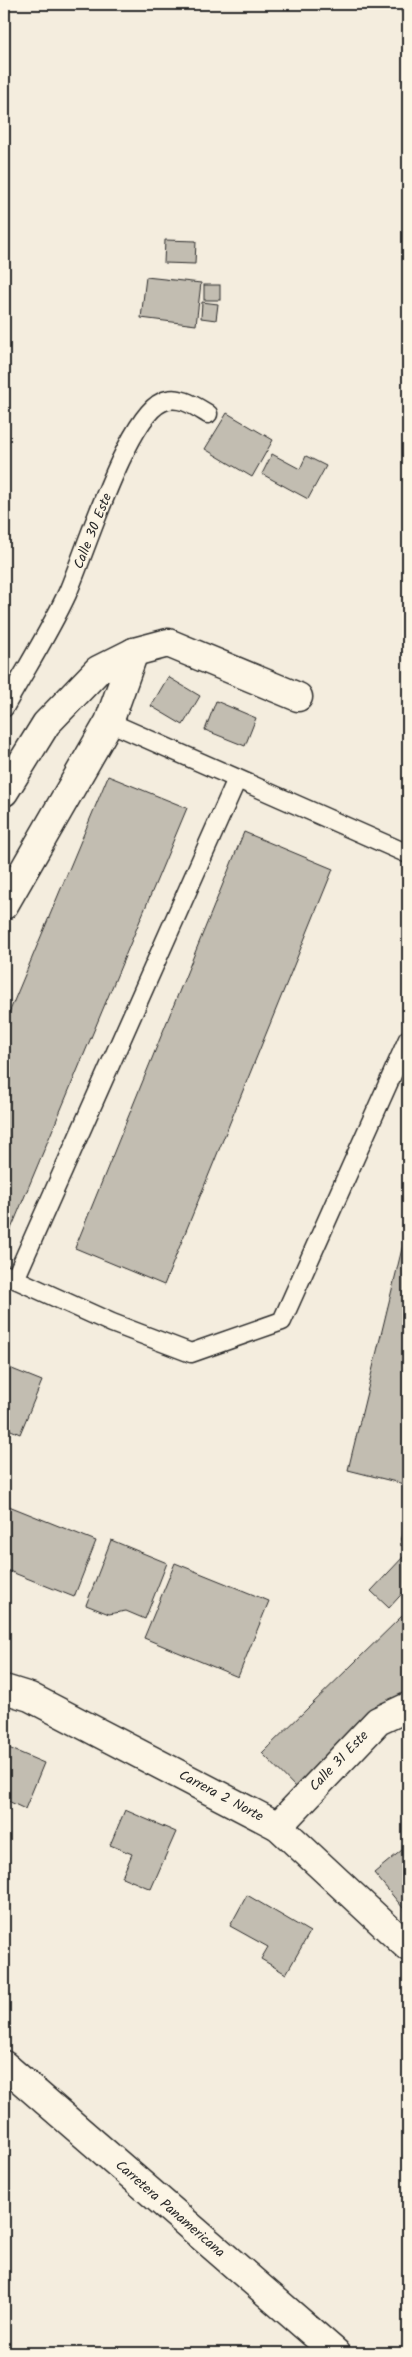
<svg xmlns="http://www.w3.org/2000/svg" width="412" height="2357" font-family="Kalam,sans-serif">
  <rect width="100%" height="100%" fill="#f4edde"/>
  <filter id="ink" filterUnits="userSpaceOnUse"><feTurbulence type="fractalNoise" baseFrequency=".02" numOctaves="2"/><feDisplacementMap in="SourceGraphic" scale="10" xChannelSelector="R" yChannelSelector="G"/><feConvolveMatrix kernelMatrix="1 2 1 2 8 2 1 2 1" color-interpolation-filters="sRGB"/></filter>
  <g filter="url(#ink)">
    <g fill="#c2bdb1" stroke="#2b2b2b">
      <path d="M408,7V22L401,11Z"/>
      <path d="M165,240L196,241L195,264L164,263Z"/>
      <path d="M146,277L201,283L196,325L141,318Z"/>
      <rect x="204" y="285" width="16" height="15"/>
      <path d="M202,302L218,304L216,320L201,318Z"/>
      <path d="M227,413L273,440L252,477L205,449Z"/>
      <path d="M272,454L300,469L306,456L326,466L308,499L262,474Z"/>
      <path d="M168,677L200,696L183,725L151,706Z"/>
      <path d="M216,701L256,718L245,746L205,730Z"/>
      <path d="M108,776L187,808L11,1229L4,1227V1025Z"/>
      <path d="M244,832L333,869L164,1285L75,1248Z"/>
      <path d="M408,1224V1485L348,1470Z"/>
      <path d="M7,1367L42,1381L20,1434L4,1427V1376Z"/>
      <path d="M4,1504L96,1541L74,1597L4,1569Z"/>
      <path d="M406,1522L408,1523V1548L400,1545Z"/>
      <path d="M111,1540L167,1563L145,1619L126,1611L109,1614L86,1605Z"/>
      <path d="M405,1555L408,1559V1587L389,1608L371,1591Z"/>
      <path d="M175,1563L269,1601L238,1677L144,1638Z"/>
      <path d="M402,1616L408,1622V1687L301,1793L262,1753Z"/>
      <path d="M4,1746L44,1763L25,1809L4,1799Z"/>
      <path d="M125,1810L176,1832L151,1889L122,1877L132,1854L110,1845Z"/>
      <path d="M402,1850L408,1858V1914L374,1873Z"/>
      <path d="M247,1895L310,1932L286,1974L261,1959L268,1947L230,1926Z"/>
    </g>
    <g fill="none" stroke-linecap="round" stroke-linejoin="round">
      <g stroke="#2b2b2b" stroke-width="21">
        <g id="lane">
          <path d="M4,708C25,670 49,633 67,594C84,556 127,417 162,402C178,394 195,406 208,414"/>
          <path d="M109,722L408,854"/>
          <path d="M4,1274L112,1323L191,1353L282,1321L408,1039"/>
          <path d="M15,1279L237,779"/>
        </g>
      </g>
      <g stroke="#2b2b2b" stroke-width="31">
        <g id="street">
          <path d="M4,792L46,724L98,670L134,652L168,643L298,697"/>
          <path d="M4,905L109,722L134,652"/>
          <path d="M4,1689L30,1697L278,1826L408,1947"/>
          <path d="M278,1826L378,1721L408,1707"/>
        </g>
      </g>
      <g stroke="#2b2b2b" stroke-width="31">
        <path id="highway" d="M4,2065L336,2353"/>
      </g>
      <use href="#lane" stroke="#fcf5e5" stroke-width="18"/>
      <use href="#street" stroke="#fcf5e5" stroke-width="28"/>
      <use href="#highway" stroke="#fcf5e5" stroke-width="28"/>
    </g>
  </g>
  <g text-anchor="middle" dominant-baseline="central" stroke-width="4" stroke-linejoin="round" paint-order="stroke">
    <g font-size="14" fill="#2b2b2b" stroke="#fcf5e5">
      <text transform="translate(93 531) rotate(-68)">Calle 30 Este</text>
      <text transform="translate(339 1761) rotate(-46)">Calle 31 Este</text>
      <text transform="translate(221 1796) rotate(28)">Carrera 2 Norte</text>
      <text transform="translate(170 2209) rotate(41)">Carretera Panamericana</text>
    </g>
  </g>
  <rect width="412" height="2357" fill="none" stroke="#fcf5e5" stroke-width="20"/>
  <rect x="10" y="10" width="392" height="2337" fill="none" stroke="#2b2b2b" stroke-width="2" filter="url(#ink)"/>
</svg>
